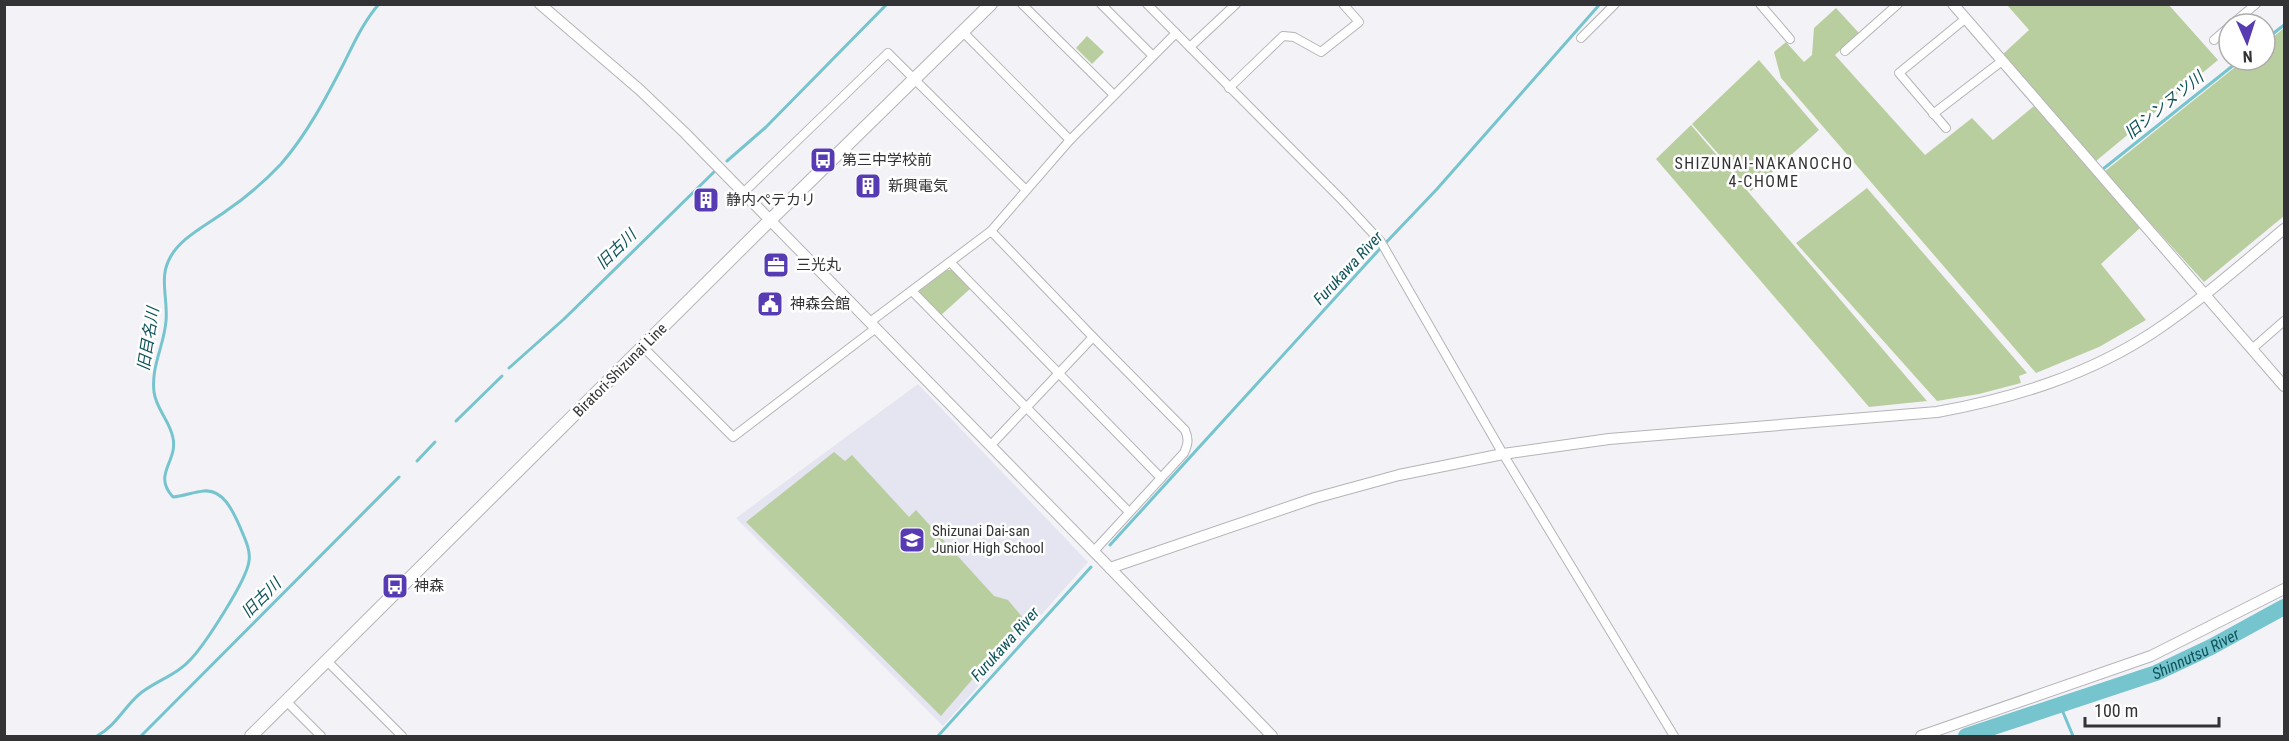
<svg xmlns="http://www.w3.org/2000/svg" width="2289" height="741" font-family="'Roboto Condensed','Noto Sans JP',sans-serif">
  <rect width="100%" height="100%" fill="#f3f3f7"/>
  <path fill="#e4e5f0" d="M918,384L1088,562L943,726L736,518Z"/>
  <g fill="#b9ce9f">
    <path d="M2168,4L2218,60L2096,161L2003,54L2029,30L2007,5Z"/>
    <path d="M1836,8L1859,33L1835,55L1925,155L1972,118L1993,140L2034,106L2140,228L2101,264L2146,320L2099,347L2036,373L1781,78L1774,52L1786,42L1804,62L1812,55L1814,28Z"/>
    <path d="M2284,28V216L2204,282L2104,172L2244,60H2265V44Z"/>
    <path d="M1087,36L1104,52L1092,64L1076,48Z"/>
    <path d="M1759,60L1819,130L1751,191L1692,124Z"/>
    <path d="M1691,125L1927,401L1869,407L1656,159Z"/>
    <path d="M1867,188L2027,373L2019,376L2021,383L1979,394L1937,401L1796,243Z"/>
    <path d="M947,270H952L970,289L940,316L919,294L920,290Z"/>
    <path d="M834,452L845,461L852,455L909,517L916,510L994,596L1008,600L1024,619L941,716L746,522Z"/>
  </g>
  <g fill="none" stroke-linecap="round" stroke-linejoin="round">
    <g stroke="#76c4ce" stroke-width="3">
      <path d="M2265,40L2284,25"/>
      <path d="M727,161L766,127L887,4"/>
      <path d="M2103,169L2240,60"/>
      <path d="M509,368L564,319L714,172"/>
      <path d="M456,421L502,376"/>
      <path d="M417,461L435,442"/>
      <path d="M1110,545L1376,253L1437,189L1600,4"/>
      <path d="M2060,705L2073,736"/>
      <path d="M97,736C117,725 125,705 142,692C158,680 178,674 191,659C205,644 247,580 249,561C251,550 244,537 240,527C233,511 223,489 204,491C193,492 184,496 173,497C152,474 178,462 173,438C170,421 156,409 154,392C151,366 164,346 166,321C168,302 160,279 168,262C177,239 207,225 226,211C245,198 265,181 281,164C307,134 326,98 344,63C354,43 364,21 379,4"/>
      <path d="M141,736L399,477"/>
      <path d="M938,736L1091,567"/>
    </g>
    <path stroke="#76c4ce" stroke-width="16" id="s1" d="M1966,736L2156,673L2211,647L2284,607"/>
    <g stroke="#b4b4b8" stroke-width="10">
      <g id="minor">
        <path d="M1022,4L1114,95"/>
        <path d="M1101,4L1153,56"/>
        <path d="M1147,4L1342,200L1381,242L1503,454L1674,736"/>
        <path d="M1760,4L1790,39"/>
        <path d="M2232,24L2256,4"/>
        <path d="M963,32L1070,140"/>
        <path d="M1581,38L1615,4"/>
        <path d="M2214,40L2229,27"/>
        <path d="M1190,47L1236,4"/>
        <path d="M1845,51L1898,4"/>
        <path d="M1229,88L1283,36L1294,37L1321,52L1359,22L1343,4"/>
        <path d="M1933,114L2002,61"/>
        <path d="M1946,128L1899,73L1965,19"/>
        <path d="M743,193L888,53L1026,190"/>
        <path d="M951,263L1161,478"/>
        <path d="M912,291L1129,512"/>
        <path d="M870,322L991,231L1070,140L1176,33"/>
        <path d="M1093,337L1185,430C1189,439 1188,444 1184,453L1094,551"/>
        <path d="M643,347L733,437L876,328"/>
        <path d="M2252,349L2284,321"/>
        <path d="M990,446L1093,337L991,231"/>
        <path d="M327,661L402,736"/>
        <path d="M286,701L321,736"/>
      </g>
    </g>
    <g stroke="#b4b4b8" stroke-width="12">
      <g id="tertiary">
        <path d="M540,4L640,90L685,133L1110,568L1272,736"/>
        <path d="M1953,4L2284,386"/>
        <path d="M1110,568L1315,498L1399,475L1503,454L1609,439L1937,412C2014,398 2089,375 2155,331C2200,301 2242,264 2284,229"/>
        <path d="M1921,736L2151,656L2284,589"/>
      </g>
    </g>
    <g stroke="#b4b4b8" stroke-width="14">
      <path id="primary" d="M251,736L758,232L991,4"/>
    </g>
    <use href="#minor" stroke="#fff" stroke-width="8"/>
    <use href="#tertiary" stroke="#fff" stroke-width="10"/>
    <use href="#primary" stroke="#fff" stroke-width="12"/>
  </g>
  <defs>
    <g id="bus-square" transform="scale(1.35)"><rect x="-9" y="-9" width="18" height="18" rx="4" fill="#573bb3" stroke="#fff"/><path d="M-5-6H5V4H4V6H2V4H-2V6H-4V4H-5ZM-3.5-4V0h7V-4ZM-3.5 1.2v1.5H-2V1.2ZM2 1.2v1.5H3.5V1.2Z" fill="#fff"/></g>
    <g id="building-square" transform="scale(1.35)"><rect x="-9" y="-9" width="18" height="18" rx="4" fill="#573bb3" stroke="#fff"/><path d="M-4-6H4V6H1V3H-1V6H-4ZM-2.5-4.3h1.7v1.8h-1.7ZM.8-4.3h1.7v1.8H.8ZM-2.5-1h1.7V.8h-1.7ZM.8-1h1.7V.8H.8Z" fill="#fff"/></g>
    <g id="office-square" transform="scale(1.35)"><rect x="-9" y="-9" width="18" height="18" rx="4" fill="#573bb3" stroke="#fff"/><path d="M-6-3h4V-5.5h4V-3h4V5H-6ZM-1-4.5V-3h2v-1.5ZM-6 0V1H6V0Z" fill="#fff"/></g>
    <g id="civic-square" transform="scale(1.35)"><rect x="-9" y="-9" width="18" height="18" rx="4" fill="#573bb3" stroke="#fff"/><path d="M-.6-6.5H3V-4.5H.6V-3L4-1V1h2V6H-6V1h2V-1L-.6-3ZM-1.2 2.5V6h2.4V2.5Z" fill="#fff"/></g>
    <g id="school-square" transform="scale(1.35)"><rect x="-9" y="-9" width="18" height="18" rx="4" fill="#573bb3" stroke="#fff"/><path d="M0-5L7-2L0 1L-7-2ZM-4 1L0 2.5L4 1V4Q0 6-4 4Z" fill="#fff"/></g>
  </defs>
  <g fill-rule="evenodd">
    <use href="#bus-square" x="823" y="160"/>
    <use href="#building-square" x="868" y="186"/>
    <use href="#building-square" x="706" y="200"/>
    <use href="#office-square" x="776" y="265"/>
    <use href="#civic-square" x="770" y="304"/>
    <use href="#school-square" x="912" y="540"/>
    <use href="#bus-square" x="395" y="586"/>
  </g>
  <g text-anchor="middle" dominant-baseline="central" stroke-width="5" stroke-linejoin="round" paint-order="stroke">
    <g font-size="15" fill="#333335" stroke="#fff" text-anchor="start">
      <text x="842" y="160">第三中学校前</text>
      <text x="888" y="186">新興電気</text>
      <text x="726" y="200">静内ぺテカリ</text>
      <text x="796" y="265">三光丸</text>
      <text x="790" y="304">神森会館</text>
      <text x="932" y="531">Shizunai Dai-san<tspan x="932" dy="17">Junior High School</tspan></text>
      <text x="414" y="586">神森</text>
    </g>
    <g font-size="15" fill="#333335" stroke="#fff">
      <text transform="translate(620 370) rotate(-45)">Biratori-Shizunai Line</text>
    </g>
    <g font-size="16" font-style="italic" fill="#0f545b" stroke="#fff">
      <text transform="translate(2164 105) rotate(-39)">旧シンヌツ川</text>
      <text transform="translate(616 249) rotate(-44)">旧古川</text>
      <text transform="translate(1348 268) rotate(-47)">Furukawa River</text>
      <text transform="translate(148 339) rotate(-81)">旧目名川</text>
      <text transform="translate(261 598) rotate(-45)">旧古川</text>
      <text transform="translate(1005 644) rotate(-48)">Furukawa River</text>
      <text stroke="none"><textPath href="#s1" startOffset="244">Shinnutsu River</textPath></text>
    </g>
    <g font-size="16" letter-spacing="1.5" fill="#333335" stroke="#fff">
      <text x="1764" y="163">SHIZUNAI-NAKANOCHO<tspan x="1764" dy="18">4-CHOME</tspan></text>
    </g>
  </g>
  <rect width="2289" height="741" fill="none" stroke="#333335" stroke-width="12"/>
  <g transform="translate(2247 42) rotate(177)"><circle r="28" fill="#ffffff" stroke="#adadae" stroke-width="1.5"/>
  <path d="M0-4.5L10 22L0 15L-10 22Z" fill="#573bb3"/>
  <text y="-9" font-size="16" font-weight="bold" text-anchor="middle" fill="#333335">N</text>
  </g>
  <path d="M2085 717v9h134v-9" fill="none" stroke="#333335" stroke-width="3"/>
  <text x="2094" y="717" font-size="18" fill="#333335" stroke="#ffffff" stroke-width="4.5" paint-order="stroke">100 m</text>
</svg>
